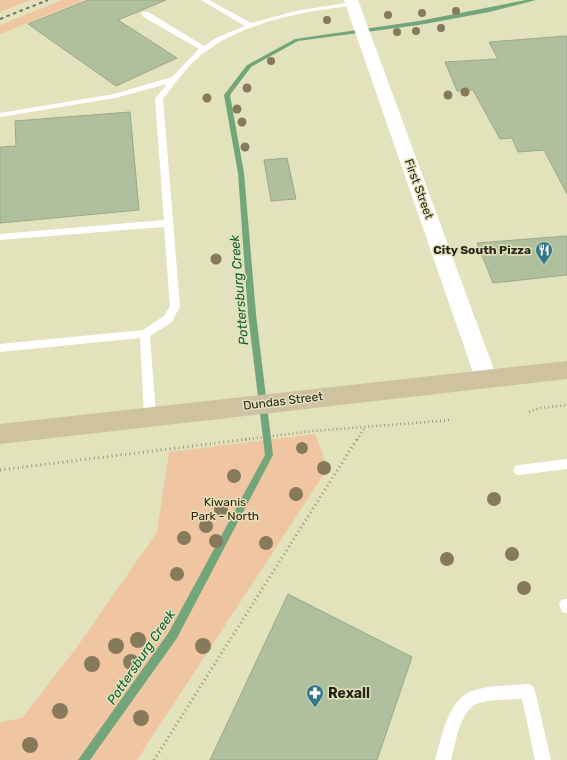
<svg xmlns="http://www.w3.org/2000/svg" width="567" height="760" font-family="Rubik,sans-serif">
  <rect width="100%" height="100%" fill="#e2e2bd"/>
  <g fill="#f0c6a2">
    <path d="M0,0H31L0,12Z"/>
    <path d="M62,0H84L0,34V25Z"/>
    <path d="M315,434L328,468L137,760H0V722L22,718L77,647L157,532L169,452Z"/>
  </g>
  <g fill="none" stroke-linecap="round" stroke-linejoin="round">
    <path fill="#73a57b" fill-rule="evenodd" d="M526,0H536L489,12L419,25L298,41L251,67L230,95L244,173L256,314L273,455L177,638L90,760H78L169,632L265,455L248,314L238,173L224,95L247,65L295,39L419,21Z"/>
  </g>
  <g fill="#b0c09f" stroke="#99a888">
    <path d="M88,0H166L118,20L177,58L116,86L28,24Z"/>
    <path d="M567,36V194L544,150L518,152L512,138L500,139L473,90L457,91L445,62L498,59L489,42Z"/>
    <path d="M130,112L139,210L0,223V147L16,146L15,121Z"/>
    <path d="M287,158L296,199L271,201L264,160Z"/>
    <path d="M567,236V275L493,283L477,243Z"/>
    <path d="M288,594L412,657L377,760H210Z"/>
  </g>
  <g fill="none" stroke-linecap="round" stroke-linejoin="round">
    <g stroke="#98987c" stroke-width="2.5" stroke-dasharray="1 3" stroke-linecap="butt">
      <path d="M529,412L541,408L567,405"/>
      <path d="M241,440L313,431L452,420"/>
      <path d="M357,440L365,427"/>
    </g>
    <g stroke="#98987c" stroke-width="3" stroke-dasharray="1 3.5" stroke-linecap="butt">
      <path d="M0,470L249,439"/>
      <path d="M154,760L357,439"/>
    </g>
    <g fill="#fff" fill-rule="evenodd">
      <path d="M201,0H209L251,23L296,11L352,2L355,4L352,6C303,11 240,23 201,55C186,67 175,84 163,99L180,306L172,322L150,336L156,416L154,419L150,421L146,419L144,416L140,338L0,352V344L143,330L164,316L170,306L164,227L0,240V234L164,220L155,99L167,84L115,98L0,117V113L114,94L172,77L199,49L142,16V12H148L204,46L216,38L245,26Z"/>
      <path d="M567,459V469L519,475L515,474L513,470L515,466L519,465Z"/>
      <path d="M566,599H567V613L562,612L559,605L561,600Z"/>
      <path d="M528,684L533,686L535,691L551,760H535L522,699C508,700 489,699 476,704C460,712 455,745 451,760H435C442,738 447,700 472,691C490,685 510,686 528,684Z"/>
    </g>
    <path fill="#fff" fill-rule="evenodd" d="M344,0H358L497,378L494,384L486,387L478,384L475,378Z"/>
    <path fill="#cec2a1" fill-rule="evenodd" d="M567,361V379L0,444V424Z"/>
    <path stroke="#75755d" stroke-width="2" stroke-dasharray="3.5 3.5" stroke-linecap="butt" d="M0,19L48,0"/>
  </g>
  <g fill="#877a5b">
    <circle cx="456" cy="11" r="4"/>
    <circle cx="422" cy="13" r="4"/>
    <circle cx="388" cy="15" r="4"/>
    <circle cx="327" cy="20" r="4"/>
    <circle cx="441" cy="28" r="4"/>
    <circle cx="416" cy="31" r="4"/>
    <circle cx="397" cy="32" r="4"/>
    <circle cx="271" cy="61" r="4"/>
    <circle cx="247" cy="88" r="4.5"/>
    <circle cx="465" cy="92" r="4.5"/>
    <circle cx="448" cy="95" r="4.5"/>
    <circle cx="207" cy="98" r="4.5"/>
    <circle cx="237" cy="109" r="4.5"/>
    <circle cx="242" cy="122" r="4.5"/>
    <circle cx="245" cy="147" r="4.5"/>
    <circle cx="216" cy="259" r="5.5"/>
    <circle cx="302" cy="448" r="6"/>
    <circle cx="324" cy="468" r="7"/>
    <circle cx="234" cy="476" r="7"/>
    <circle cx="296" cy="494" r="7"/>
    <circle cx="494" cy="499" r="7"/>
    <circle cx="221" cy="509" r="7"/>
    <circle cx="206" cy="526" r="7"/>
    <circle cx="184" cy="538" r="7"/>
    <circle cx="216" cy="541" r="7"/>
    <circle cx="266" cy="543" r="7"/>
    <circle cx="512" cy="554" r="7"/>
    <circle cx="447" cy="559" r="7"/>
    <circle cx="177" cy="574" r="7"/>
    <circle cx="524" cy="588" r="7"/>
    <circle cx="138" cy="640" r="8"/>
    <circle cx="116" cy="646" r="8"/>
    <circle cx="203" cy="646" r="8"/>
    <circle cx="131" cy="662" r="8"/>
    <circle cx="92" cy="664" r="8"/>
    <circle cx="60" cy="711" r="8"/>
    <circle cx="141" cy="718" r="8"/>
    <circle cx="30" cy="745" r="8"/>
  </g>
  <defs>
    <g id="restaurant-pin" transform="scale(0.9)"><path d="M0 17L-7.5 6A9.5 9.5 0 1 1 7.5 6Z" fill="#357789" stroke="#e2e2bd"/><path d="M-5-6h1v4h1v-4h1v4h1v-4h1v5L-1.5 .5V6h-2V.5L-5-1ZM5-6V6H3V1.5H1.5Q1.5-4 5-6Z" fill="#fff"/></g>
    <g id="pharmacy-pin" transform="scale(0.9)"><path d="M0 17L-7.5 6A9.5 9.5 0 1 1 7.5 6Z" fill="#357789" stroke="#e2e2bd"/><path d="M-2-6h4v4h4v4h-4v4h-4v-4h-4v-4h4Z" fill="#fff"/></g>
  </defs>
  <g fill-rule="evenodd">
    <use href="#restaurant-pin" x="544" y="250"/>
    <use href="#pharmacy-pin" x="315" y="693"/>
  </g>
  <g text-anchor="middle" dominant-baseline="central" stroke-width="3" stroke-linejoin="round" paint-order="stroke">
    <g font-size="12" fill="#272719" stroke="#e2e2bd">
      <text transform="translate(419 189) rotate(70)">First Street</text>
      <text transform="translate(283 401) rotate(-7)">Dundas Street</text>
    </g>
    <g font-size="12" font-weight="bold" fill="#272719" stroke="#e2e2bd" text-anchor="end">
      <text x="531" y="250">City South Pizza</text>
    </g>
    <g font-size="12" fill="#3d240b" stroke="#e2e2bd">
      <text x="225" y="502">Kiwanis<tspan x="225" dy="14">Park - North</tspan></text>
    </g>
    <g font-size="13" font-style="italic" fill="#0f5f2f" stroke="#e2e2bd">
      <text transform="translate(239 290) rotate(-95)">Pottersburg Creek</text>
      <text transform="translate(141 657) rotate(-56)">Pottersburg Creek</text>
    </g>
    <g font-size="14" font-weight="bold" fill="#272719" stroke="#e2e2bd" text-anchor="start">
      <text x="328" y="693">Rexall</text>
    </g>
  </g>
</svg>
